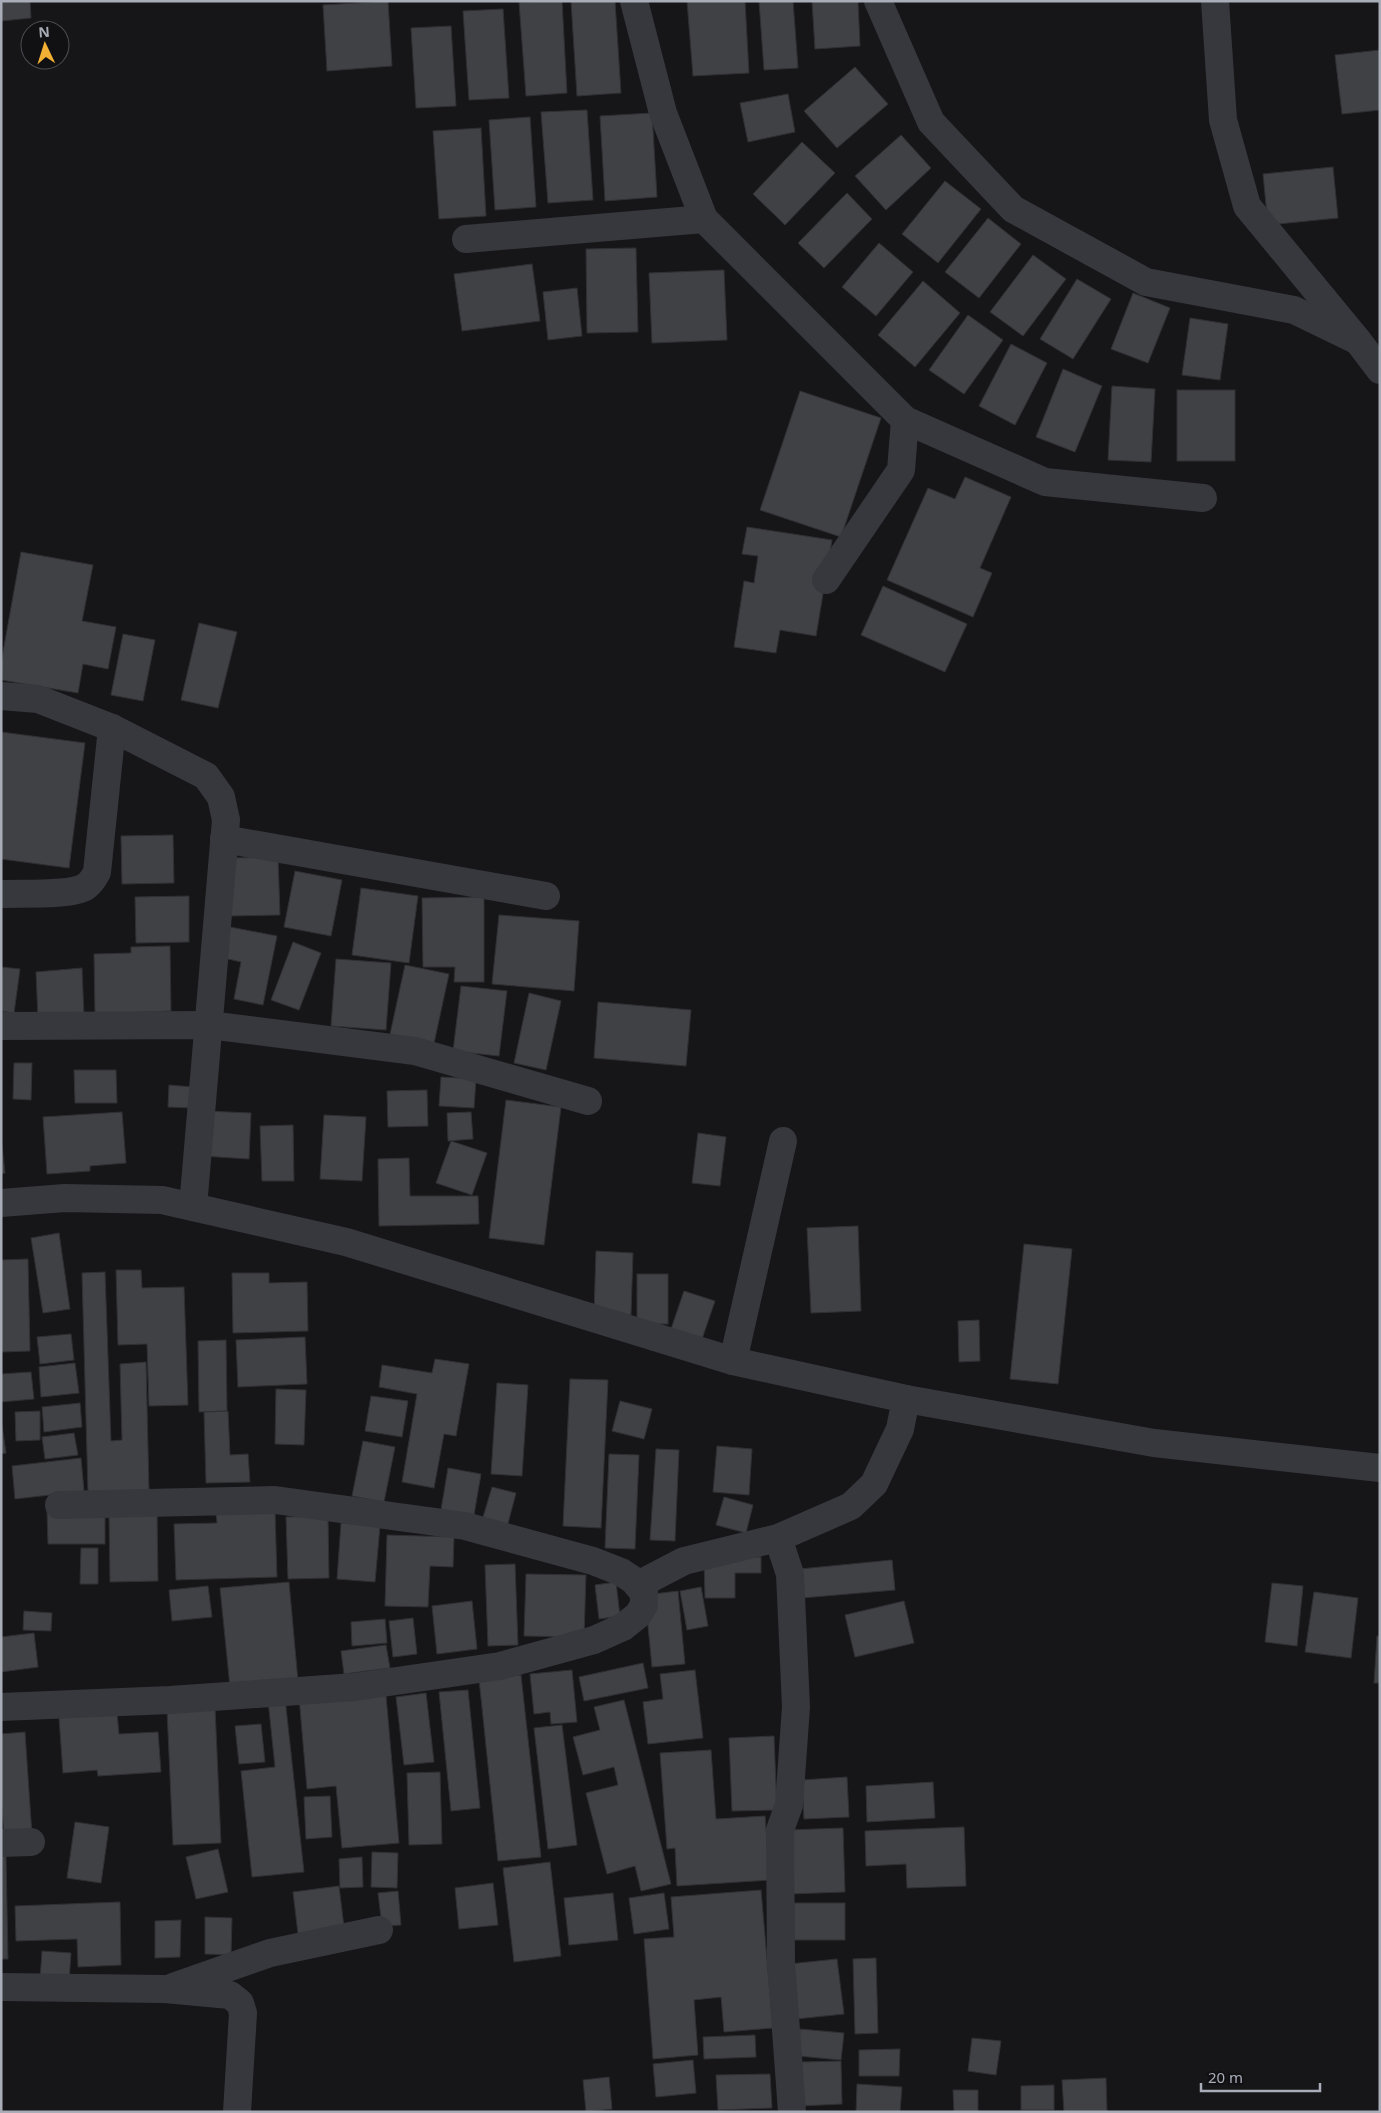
<svg xmlns="http://www.w3.org/2000/svg" width="1381" height="2113" font-family="'Noto Sans',sans-serif">
  <rect width="100%" height="100%" fill="#161618"/>
  <g fill="#404145" stroke="#303034">
    <path d="M1,1H30L31,18L1,21Z"/>
    <path d="M388,1L392,66L327,71L323,5Z"/>
    <path d="M562,1L567,93L526,96L519,2Z"/>
    <path d="M571,1H615L621,93L577,96Z"/>
    <path d="M687,1H745L749,73L693,76Z"/>
    <path d="M759,1H793L798,68L764,70Z"/>
    <path d="M812,1H858L860,46L815,49Z"/>
    <path d="M503,9L509,98L469,100L463,11Z"/>
    <path d="M451,26L456,106L416,108L411,28Z"/>
    <path d="M1380,50V110L1342,114L1335,55Z"/>
    <path d="M855,67L888,104L837,148L804,111Z"/>
    <path d="M788,94L795,132L748,142L740,103Z"/>
    <path d="M587,110L593,200L548,203L541,112Z"/>
    <path d="M652,113L657,197L605,201L600,116Z"/>
    <path d="M530,117L536,207L495,210L489,120Z"/>
    <path d="M481,128L486,216L439,219L433,131Z"/>
    <path d="M901,135L931,168L886,210L855,176Z"/>
    <path d="M802,142L835,173L785,225L753,194Z"/>
    <path d="M1333,167L1338,218L1268,225L1263,174Z"/>
    <path d="M945,181L981,209L938,263L902,234Z"/>
    <path d="M847,193L872,219L824,268L798,243Z"/>
    <path d="M988,218L1021,244L979,298L945,272Z"/>
    <path d="M879,243L913,272L876,316L842,287Z"/>
    <path d="M636,248L638,332L587,333L586,249Z"/>
    <path d="M1033,255L1066,279L1023,336L990,312Z"/>
    <path d="M532,264L540,321L462,331L454,274Z"/>
    <path d="M724,270L727,340L652,343L649,273Z"/>
    <path d="M1077,279L1111,299L1073,359L1040,339Z"/>
    <path d="M923,281L960,313L915,367L878,335Z"/>
    <path d="M577,288L582,336L548,340L543,292Z"/>
    <path d="M1133,293L1170,308L1148,363L1111,349Z"/>
    <path d="M968,315L1003,340L964,394L929,370Z"/>
    <path d="M1190,318L1228,324L1220,380L1182,375Z"/>
    <path d="M1011,344L1047,363L1015,425L979,406Z"/>
    <path d="M1063,369L1102,386L1075,452L1036,437Z"/>
    <path d="M1112,386L1155,389L1151,462L1108,460Z"/>
    <rect x="1177" y="390" width="58" height="71"/>
    <path d="M800,391L881,418L841,537L760,510Z"/>
    <path d="M965,477L1011,497L980,568L992,573L973,617L887,580L928,488L955,499Z"/>
    <path d="M747,527L832,540L816,636L780,630L776,653L734,647L744,581L754,583L758,556L742,554Z"/>
    <path d="M21,552L93,565L82,621L116,627L108,669L83,664L78,693L1,680V663Z"/>
    <path d="M883,586L967,624L945,672L861,635Z"/>
    <path d="M199,623L237,632L218,708L181,700Z"/>
    <path d="M123,634L155,640L143,701L111,695Z"/>
    <path d="M1,732L85,743L69,868L1,859Z"/>
    <path d="M173,835L174,883L122,884L121,836Z"/>
    <path d="M278,857L280,915L231,916L230,858Z"/>
    <path d="M295,871L342,880L331,936L284,927Z"/>
    <path d="M361,888L418,896L409,963L352,955Z"/>
    <path d="M189,896V942L136,943L135,897Z"/>
    <path d="M484,897V982H454L455,967H423L422,898Z"/>
    <path d="M499,915L579,921L574,991L492,984Z"/>
    <path d="M230,927L277,936L263,1005L234,999L241,962L224,958Z"/>
    <path d="M293,942L321,953L299,1010L271,1000Z"/>
    <path d="M170,946L171,1011L95,1014L94,954L131,953V947Z"/>
    <path d="M336,959L391,963L386,1030L331,1026Z"/>
    <path d="M405,965L449,974L433,1048L389,1039Z"/>
    <path d="M1,967L20,969L14,1013L1,1011Z"/>
    <path d="M82,968L84,1016L38,1019L36,972Z"/>
    <path d="M461,986L507,991L499,1056L453,1051Z"/>
    <path d="M529,993L561,1001L546,1070L514,1063Z"/>
    <path d="M598,1002L691,1010L686,1066L594,1058Z"/>
    <path d="M14,1063H32L31,1100L13,1099Z"/>
    <path d="M74,1070H116L117,1103H75Z"/>
    <path d="M441,1077L476,1079L474,1108L439,1106Z"/>
    <path d="M169,1085L193,1087L192,1108L168,1107Z"/>
    <path d="M427,1090L428,1126L388,1127L387,1091Z"/>
    <path d="M506,1100L561,1107L544,1245L489,1238Z"/>
    <path d="M205,1111L251,1113L249,1159L202,1156Z"/>
    <path d="M122,1112L126,1163L90,1166V1171L47,1174L43,1117Z"/>
    <path d="M471,1112L473,1139L448,1141L447,1113Z"/>
    <path d="M324,1115L366,1117L362,1181L320,1179Z"/>
    <path d="M293,1125L294,1181H262L260,1126Z"/>
    <path d="M698,1133L726,1137L720,1186L692,1183Z"/>
    <path d="M1,1136L5,1173L1,1174Z"/>
    <path d="M451,1141L487,1153L472,1195L436,1183Z"/>
    <path d="M409,1158L410,1196H478L479,1224L379,1226L378,1159Z"/>
    <path d="M858,1226L861,1311L811,1313L807,1228Z"/>
    <path d="M59,1233L70,1309L43,1313L31,1238Z"/>
    <path d="M1024,1244L1072,1249L1058,1384L1010,1379Z"/>
    <path d="M596,1251L633,1253L631,1315L594,1313Z"/>
    <path d="M28,1259L30,1351L1,1352V1260Z"/>
    <path d="M116,1270H141L142,1288L184,1287L188,1405L149,1406L147,1344L118,1345Z"/>
    <path d="M105,1272L111,1441L122,1440L120,1364L146,1362L149,1491L88,1492L82,1273Z"/>
    <path d="M232,1273H269V1283L307,1282L308,1331L233,1333Z"/>
    <rect x="637" y="1274" width="31" height="50"/>
    <path d="M684,1291L715,1301L702,1339L671,1329Z"/>
    <path d="M979,1320L980,1361L959,1362L958,1321Z"/>
    <path d="M71,1334L74,1360L40,1364L37,1337Z"/>
    <path d="M305,1337L307,1384L238,1387L236,1340Z"/>
    <path d="M226,1340L227,1411L199,1412L198,1341Z"/>
    <path d="M435,1359L469,1364L456,1436L444,1434L434,1488L402,1482L417,1394L379,1387L382,1365L432,1373Z"/>
    <path d="M75,1363L79,1393L41,1397L39,1367Z"/>
    <path d="M31,1372L34,1399L1,1402V1374Z"/>
    <path d="M570,1379L608,1380L601,1528L563,1526Z"/>
    <path d="M497,1383L528,1385L522,1476L491,1474Z"/>
    <path d="M276,1389L306,1390L304,1445L275,1444Z"/>
    <path d="M371,1396L408,1401L402,1437L365,1431Z"/>
    <path d="M620,1401L652,1409L644,1439L612,1431Z"/>
    <path d="M80,1403L82,1427L44,1432L42,1407Z"/>
    <path d="M40,1411V1440L16,1441L15,1412Z"/>
    <path d="M228,1411L230,1455L248,1454L250,1482L206,1483L204,1412Z"/>
    <path d="M1,1418L6,1453L1,1454Z"/>
    <path d="M74,1433L78,1455L45,1459L42,1437Z"/>
    <path d="M363,1441L395,1447L384,1502L352,1496Z"/>
    <path d="M717,1446L752,1449L749,1495L713,1492Z"/>
    <path d="M656,1449L679,1450L675,1541L650,1540Z"/>
    <path d="M609,1454L639,1455L635,1549L605,1548Z"/>
    <path d="M81,1458L84,1491L15,1499L12,1466Z"/>
    <path d="M448,1468L481,1474L474,1515L441,1510Z"/>
    <path d="M492,1487L516,1493L506,1531L481,1524Z"/>
    <path d="M724,1497L753,1505L746,1533L716,1525Z"/>
    <path d="M157,1510L158,1581L110,1582L109,1512Z"/>
    <path d="M275,1510L277,1577L176,1580L174,1524L217,1523L216,1512Z"/>
    <path d="M47,1511H105V1544H48Z"/>
    <path d="M328,1516L329,1578L288,1579L286,1517Z"/>
    <path d="M341,1523L380,1526L375,1582L337,1579Z"/>
    <path d="M387,1535L454,1537L453,1567L430,1566L428,1607L385,1606Z"/>
    <path d="M81,1548H98V1584H80Z"/>
    <path d="M761,1557V1573H735V1598H705L704,1558Z"/>
    <path d="M892,1560L895,1590L802,1598L800,1569Z"/>
    <path d="M515,1564L518,1645L488,1646L485,1565Z"/>
    <path d="M526,1574L586,1575L584,1637L524,1636Z"/>
    <path d="M289,1582L298,1681L230,1687L220,1588Z"/>
    <path d="M616,1582L620,1616L599,1619L595,1585Z"/>
    <path d="M1272,1583L1303,1586L1297,1646L1265,1642Z"/>
    <path d="M208,1586L212,1617L172,1621L169,1590Z"/>
    <path d="M701,1587L708,1626L687,1630L680,1591Z"/>
    <path d="M678,1591L685,1664L652,1667L645,1595Z"/>
    <path d="M1314,1592L1358,1598L1351,1658L1305,1652Z"/>
    <path d="M472,1601L477,1649L437,1654L432,1606Z"/>
    <path d="M904,1601L914,1643L855,1657L845,1615Z"/>
    <path d="M24,1611L52,1613L51,1631L23,1630Z"/>
    <path d="M413,1618L417,1654L393,1657L389,1621Z"/>
    <path d="M385,1619L387,1643L352,1646L351,1622Z"/>
    <path d="M34,1633L38,1667L1,1672V1637Z"/>
    <path d="M1377,1636H1380V1683H1374Z"/>
    <path d="M386,1645L390,1668L344,1674L341,1651Z"/>
    <path d="M643,1663L648,1688L584,1701L579,1677Z"/>
    <path d="M572,1670L577,1722L551,1724L550,1712L534,1714L530,1674Z"/>
    <path d="M695,1670L703,1738L648,1744L643,1702L663,1699L660,1674Z"/>
    <path d="M521,1675L541,1857L498,1861L479,1679Z"/>
    <path d="M468,1690L480,1808L451,1811L439,1692Z"/>
    <path d="M426,1693L434,1762L404,1765L396,1697Z"/>
    <path d="M386,1695L399,1843L342,1848L336,1786L307,1789L299,1697Z"/>
    <path d="M285,1698L304,1872L252,1877L241,1771L275,1767L268,1700Z"/>
    <path d="M624,1700L671,1884L641,1891L635,1866L607,1874L586,1793L618,1785L614,1767L583,1775L573,1737L600,1730L594,1707Z"/>
    <path d="M215,1707L221,1843L173,1845L167,1709Z"/>
    <path d="M117,1713L119,1734L158,1732L161,1772L98,1776L97,1770L63,1773L59,1718Z"/>
    <path d="M261,1724L265,1762L239,1764L235,1726Z"/>
    <path d="M562,1725L577,1845L548,1849L534,1728Z"/>
    <path d="M25,1732L32,1835L4,1837L1,1793V1734Z"/>
    <path d="M774,1736L777,1810L732,1811L729,1738Z"/>
    <path d="M711,1750L716,1819L765,1816L770,1880L677,1886L675,1848L667,1849L660,1753Z"/>
    <path d="M440,1772L442,1844L409,1845L407,1773Z"/>
    <path d="M847,1777L849,1817L804,1819L802,1780Z"/>
    <path d="M933,1782L935,1818L867,1822L866,1786Z"/>
    <path d="M330,1796L332,1837L306,1839L304,1797Z"/>
    <path d="M75,1822L109,1827L101,1883L67,1878Z"/>
    <path d="M964,1827L966,1886L907,1888L906,1864L866,1866L865,1831Z"/>
    <path d="M843,1828L845,1892L789,1894L787,1830Z"/>
    <path d="M218,1849L228,1892L196,1899L186,1857Z"/>
    <path d="M372,1852L398,1853L397,1888L371,1887Z"/>
    <path d="M1,1856H6L8,1959H1Z"/>
    <path d="M362,1857L363,1887L340,1888L339,1859Z"/>
    <path d="M550,1862L561,1956L514,1962L503,1868Z"/>
    <path d="M493,1883L498,1925L459,1929L455,1888Z"/>
    <path d="M339,1886L345,1935L299,1942L293,1892Z"/>
    <path d="M761,1890L773,2028L724,2032L721,1997L694,2000L698,2055L653,2059L644,1939L674,1937L671,1897Z"/>
    <path d="M398,1891L401,1925L382,1926L378,1893Z"/>
    <path d="M613,1893L618,1940L569,1945L564,1898Z"/>
    <path d="M664,1893L669,1929L634,1934L629,1898Z"/>
    <path d="M120,1902L121,1965L78,1967L77,1939L16,1941L15,1906Z"/>
    <rect x="794" y="1903" width="51" height="37"/>
    <path d="M205,1917L232,1918L231,1955L205,1954Z"/>
    <path d="M181,1920L180,1957L155,1958V1921Z"/>
    <path d="M42,1951L71,1953L69,1982L40,1980Z"/>
    <path d="M876,1958L878,2033L855,2034L853,1959Z"/>
    <path d="M837,1959L844,2014L796,2019L789,1964Z"/>
    <path d="M800,2029L844,2033L841,2060L798,2056Z"/>
    <path d="M755,2035L756,2057L704,2059L703,2037Z"/>
    <path d="M972,2038L1001,2041L996,2075L968,2071Z"/>
    <path d="M900,2049L899,2076H859V2050Z"/>
    <path d="M693,2060L696,2093L656,2097L653,2064Z"/>
    <path d="M841,2061L842,2104L801,2106L800,2062Z"/>
    <path d="M770,2074L772,2108L718,2110L716,2075Z"/>
    <path d="M609,2077L612,2109L586,2112L583,2080Z"/>
    <path d="M1106,2078L1107,2112H1064L1062,2080Z"/>
    <path d="M857,2084L902,2087L900,2112H856Z"/>
    <path d="M1054,2085V2110H1021V2086Z"/>
    <path d="M953,2090H978V2112H954Z"/>
  </g>
  <g fill="none" stroke-linecap="round" stroke-linejoin="round">
    <g stroke="#37383d" stroke-width="28">
      <path d="M634,1L663,113L704,219L905,420L1045,482L1203,498"/>
      <path d="M878,1L931,122L1013,209L1146,282L1294,310L1358,341"/>
      <path d="M1215,1L1223,120L1247,206L1358,341L1380,370"/>
      <path d="M466,239L704,219"/>
      <path d="M826,580L901,470L905,420"/>
      <path d="M1,696L38,699L112,728L206,776L221,797L226,820L193,1207"/>
      <path d="M224,839L546,896"/>
      <path d="M1,894C21,893 70,896 85,887C91,883 94,878 97,872L112,728"/>
      <path d="M1,1026L209,1025L415,1051L588,1101"/>
      <path d="M1,1203L65,1198L162,1200L346,1242L733,1361L906,1399L1154,1443L1380,1468"/>
      <path d="M733,1361L783,1141"/>
      <path d="M778,1538L790,1574L796,1707L789,1805L780,1830L781,1962L792,2112"/>
      <path d="M638,1585L684,1561L778,1538L851,1506L874,1484L900,1429L906,1399"/>
      <path d="M1,1707L170,1700L355,1687L500,1666L594,1640L623,1627L638,1615L644,1605V1593L633,1580L621,1572L593,1561L465,1526L275,1500L59,1505"/>
      <path d="M1,1843L31,1842"/>
      <path d="M1,1987L165,1989L230,1995L240,2003L243,2013L237,2112"/>
      <path d="M173,1987L270,1953L379,1930"/>
    </g>
  </g>
  <rect width="1381" height="2113" fill="none" stroke="#a8adb8" stroke-width="5"/>
  <g transform="translate(45 45) rotate(356)"><circle r="24" fill="#111113" stroke="#4d4f55"/>
  <path d="M0-4L9 19L0 12L-9 19Z" fill="#f2b134"/>
  <text y="-8" font-size="14" font-weight="bold" text-anchor="middle" fill="#a8adb8">N</text>
  </g>
  <path d="M1201 2083v8h119v-8" fill="none" stroke="#a8adb8" stroke-width="2.5"/>
  <text x="1208" y="2083" font-size="15" fill="#a8adb8" stroke="#111113" stroke-width="4" paint-order="stroke">20 m</text>
</svg>
